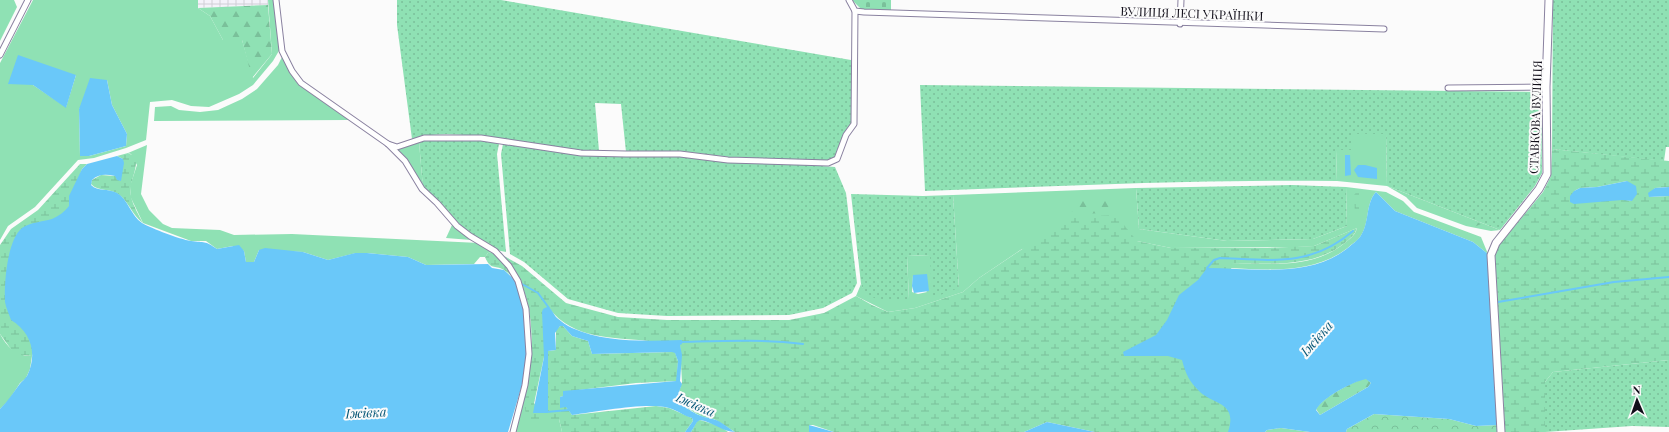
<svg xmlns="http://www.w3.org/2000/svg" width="1669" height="432" font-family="'Playfair Display',serif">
  <defs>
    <pattern id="industrial-grid" width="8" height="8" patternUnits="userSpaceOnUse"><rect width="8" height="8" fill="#f4f2fa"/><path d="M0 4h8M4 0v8" fill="none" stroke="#d0ced6"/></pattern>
    <pattern id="forest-firs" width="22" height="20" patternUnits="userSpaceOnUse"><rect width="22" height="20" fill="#8fe1b4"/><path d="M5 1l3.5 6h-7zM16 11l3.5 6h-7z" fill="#7ac09a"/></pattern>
    <pattern id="wetland-marsh" width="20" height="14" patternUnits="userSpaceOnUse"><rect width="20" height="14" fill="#8fe1b4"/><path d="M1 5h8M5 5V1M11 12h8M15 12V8" fill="none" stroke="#7ac09a"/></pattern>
    <pattern id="cemetery-stones" width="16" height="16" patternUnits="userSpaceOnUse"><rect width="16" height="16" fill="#8fe1b4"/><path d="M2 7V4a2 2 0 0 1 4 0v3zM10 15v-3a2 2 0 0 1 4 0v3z" fill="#7ac09a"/></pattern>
    <pattern id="park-crowns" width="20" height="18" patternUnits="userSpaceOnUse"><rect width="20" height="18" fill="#8fe1b4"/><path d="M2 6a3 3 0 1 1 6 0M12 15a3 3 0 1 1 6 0" fill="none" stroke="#7ac09a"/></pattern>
    <pattern id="garden-dots" width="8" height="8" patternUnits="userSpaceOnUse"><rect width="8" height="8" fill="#8fe1b4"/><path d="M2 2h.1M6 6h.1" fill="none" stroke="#7ac09a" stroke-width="1.8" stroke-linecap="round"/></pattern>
  </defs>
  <rect width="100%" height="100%" fill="#fbfbfb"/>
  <path fill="url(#industrial-grid)" d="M198,0H268V5L198,8Z"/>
  <g fill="#8fe1b4" fill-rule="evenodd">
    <path d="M0,0H14L17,7L0,41Z"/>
    <path d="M33,0H198V8L210,16L223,40H242L253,78L272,54L268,0H274L280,49L273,61L253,85L239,94L209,107L191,106L172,100L150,102L146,140L126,148L94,158L78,160L35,207L8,226L0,240V63ZM76,75L66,107L33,85ZM107,80L112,105L127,134L126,146L89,156H80L79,109Z"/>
    <path d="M282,57L290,73L299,85L349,120L154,121L155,107L171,106L179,110L200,112L218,110L242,99L257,89L278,65Z"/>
    <path d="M1353,134H1386L1387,186L1500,230L1491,231L1466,226L1417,208L1406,197L1387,186L1337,181L1336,150H1353Z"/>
    <path d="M419,142L423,188L407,160L397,149Z"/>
    <path d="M147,145L141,194L149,210L163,224L172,228L220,230L234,235L292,234L479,243L493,252L488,253L485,257H480L474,264L426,265L408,257L367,253H356L328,260L303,252L259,250L254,262H246L244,251L233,246L217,249L206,241H191L143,223L131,198L130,186L137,165L131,154L128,153Z"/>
    <path d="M1346,187L1386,192L1403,201L1414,212L1481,237L1488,254L1473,242L1395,211L1376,192C1365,204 1370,224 1360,237C1358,240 1354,243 1351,245C1318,274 1271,270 1230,268L1231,263C1269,264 1315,269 1346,242C1352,237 1355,235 1357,228L1314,246L1297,247L1171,248L1137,241L1022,249L979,278L963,292L915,308L888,312L856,296L861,284L866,294L909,299L907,256L930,255L959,288L953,195L1136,188L1139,229L1227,241L1313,239L1347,226ZM913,275L927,292L918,294L912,292Z"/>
    <path d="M452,225L471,240L446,238Z"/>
    <path d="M0,334C7,347 17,357 32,356L30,369L26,378L20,383L9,400L0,409Z"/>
    <path d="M524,397L559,419L562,432H516L518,416Z"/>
  </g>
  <g fill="url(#forest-firs)">
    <path d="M268,5L272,54L252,78L242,40H223L210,16L198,8Z"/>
    <path d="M1105,196L1115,200L1117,206C1103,215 1087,215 1071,211L1072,201Z"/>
    <path d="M1452,213L1481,224L1474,227C1466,224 1456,222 1452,213Z"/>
    <path d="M1366,378L1371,383L1368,387L1320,415L1316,409C1323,397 1352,382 1366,378Z"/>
  </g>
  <g fill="url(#wetland-marsh)" fill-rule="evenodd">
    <path d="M1552,149L1669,161V187L1655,188L1649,197L1669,196V360L1553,372L1545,382V432H1505L1495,255L1499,245L1543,192L1551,176ZM1627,181L1632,201L1574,191L1580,188L1597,187Z"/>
    <path d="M128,153L136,157C137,168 133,175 131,185C128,197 137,212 143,223C132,215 128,200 118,194C110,188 98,192 91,184L92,180L101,175L115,176L123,159L117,156Z"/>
    <path d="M80,164H87L82,169L70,206L32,356L19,355L13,352L0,334V245L11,229L38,210Z"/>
    <path d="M1358,191L1361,195V215L1359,217L1355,214L1354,195Z"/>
    <path d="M1116,215L1137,241L1171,248H1267L1314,246L1357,228C1355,234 1352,237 1346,242C1315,268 1269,264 1231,263L1238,432H1095L1047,422L1024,432H834L813,425H809V432H735L714,419L703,417L695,413L681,404L676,396L681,395L679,392L682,382L680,345C670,344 659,342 649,341C613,337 573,340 549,308L544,357L533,408L548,413V351L556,350V330L560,326H563L572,336L588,341L592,354L672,352H675L678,361L677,381L636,383L563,392V396L560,397L572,415L656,406L669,408L692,418L693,421L685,432H562L559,419H526C526,412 524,404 524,397C524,383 530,369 531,354C534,322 527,280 504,256L522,266L566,303L618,317L667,320H789L824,313L856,296L872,305L888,312L915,308L963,292L979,278L1070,217Z"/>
    <path d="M493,252L508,267L516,281C513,278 509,273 504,270C494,264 491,271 485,257L488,253Z"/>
    <path d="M700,420L720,426L728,432H691L697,421Z"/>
  </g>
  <path fill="url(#cemetery-stones)" d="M852,0H891V11L861,9Z"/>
  <g fill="url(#park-crowns)">
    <path d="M1374,414L1449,419L1476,426L1498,425V432H1346L1347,429Z"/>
    <path d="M1281,428L1310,432H1265L1267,430Z"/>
  </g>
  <g fill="url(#garden-dots)">
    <path d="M397,0H501L851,60V123L844,135L836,158L828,161L729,157L680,151L626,152L621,104L595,103L599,151C567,150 536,144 504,140C475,136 441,130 412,139L397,25Z"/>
    <path d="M1553,0H1669V147H1666L1664,161L1552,149Z"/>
    <path d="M920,85L1541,92L1542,173L1535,186L1500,230L1387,186L1386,134H1353V150H1336L1337,181C1199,179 1062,186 925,191Z"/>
    <path d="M424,140H481L499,144L497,154L506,252L496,250L458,225L423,188L419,142Z"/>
    <path d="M503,144L581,155L626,157L680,156L835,167L846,193L857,283L852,293L823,308L789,315L667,316L618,313L568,299L524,262L510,254L501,154Z"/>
    <path d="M1292,185L1346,187L1347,226L1313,239L1227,241L1139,229L1136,188Z"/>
    <path d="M851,194L923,196L953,195L959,288L932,298L930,255L907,256L909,299L879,300L865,294L861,284Z"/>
    <path d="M1669,360V427L1632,426L1545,432V382L1553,372Z"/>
  </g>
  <g fill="#6ac8f9" fill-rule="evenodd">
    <path d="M18,55L76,75L66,108L33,85L8,84Z"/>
    <path d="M90,78L107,80L112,105L127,134L126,146L89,156H80L79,109Z"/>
    <path d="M1345,155H1350L1351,175L1345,176Z"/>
    <path d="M117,156L123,159L124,163L121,181L117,180L115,176C106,174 98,174 92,180L91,185C98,192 108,188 117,193C128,199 131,216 142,223C153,229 179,239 191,241C205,243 204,240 217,249L239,245L244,251L246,262H254L259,250L265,248L303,252L328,260L355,253H367L408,257L426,265L488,264L492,268L504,270L516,281L524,309L527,354L522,385L508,432H0V409C8,401 13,393 19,385C22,381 25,379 27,376C38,354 31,332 11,320C9,314 6,308 5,302C4,284 7,240 22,228C31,222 42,222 52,219C59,216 64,212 69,206V196L82,169L87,164Z"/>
    <path d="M1358,165H1365L1377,168V179L1358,177L1354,170Z"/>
    <path d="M1627,181L1636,186L1637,194L1632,201L1622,200L1574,204L1570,202V196L1574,191L1580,188L1597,187Z"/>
    <path d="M1669,187V196L1649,197L1648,193L1655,188Z"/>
    <path d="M1376,192L1395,211L1473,242L1488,254L1498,425L1476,426L1449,419L1374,414L1347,429L1346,432H1310L1281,428L1267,430L1265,432H1228C1238,402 1214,405 1200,392C1189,381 1186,375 1182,360L1168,356H1124L1123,352L1156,335L1167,320L1179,295L1198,280L1207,268C1253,268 1311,279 1349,247C1352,244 1357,241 1360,237C1370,223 1365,204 1376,192ZM1366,379L1371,383L1368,387L1320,415L1316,410C1323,397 1352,382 1366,379Z"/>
    <path d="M927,274L929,291L914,293L912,286L913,275Z"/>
    <path d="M547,307C552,308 553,314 557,318C561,321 567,326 572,328C606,343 646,341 682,340V344L680,345L682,355L680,381L682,384L679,392L682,395L677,396C680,405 694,414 704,417C707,418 710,418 713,419C721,421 728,428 735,432C723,432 713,422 700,420L697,422L691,432H685L693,421L692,418C684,416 677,410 669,408C647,402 597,412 572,415L566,407L560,408V397L563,396V391L676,381L678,361L675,353L672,352L592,354L588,341L572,336L563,326H560L555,333L556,350L548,351V413H533L544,357L542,312L543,309Z"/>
    <path d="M1047,422L1095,432H1024Z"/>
    <path d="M809,425L834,432H809Z"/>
  </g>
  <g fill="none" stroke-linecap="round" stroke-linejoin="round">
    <g stroke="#6ac8f9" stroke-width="2">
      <path d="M1207,268L1214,260L1220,258C1272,260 1311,267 1353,231"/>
      <path d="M522,284L538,293L549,308"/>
      <path d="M1498,302L1614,282L1669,277"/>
      <path d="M681,342C722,341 762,339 803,344"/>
      <path d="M546,412L569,410"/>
    </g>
    <g stroke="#8a82a0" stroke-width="7">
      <g id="street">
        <path d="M276,0L282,51L292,71L301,83L388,144L405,161L422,189L437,203L457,226L470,236L495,251L509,266L518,281L526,309L529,354L525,385L513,432"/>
        <path d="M849,0L855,11L864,12L1384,29"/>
        <path d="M1180,24L1181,0"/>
        <path d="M0,55L28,0"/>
        <path d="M1448,88L1546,87"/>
        <path d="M388,144L397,147L424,138H481L581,153L626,154H680L728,160L828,163L837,159L846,135L854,124L855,11"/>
      </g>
    </g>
    <g stroke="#8a82a0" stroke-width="9">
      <path id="secondary" d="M1501,432L1491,255L1496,243L1539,189L1547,174L1546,87L1549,0"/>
    </g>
    <use href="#street" stroke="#fff" stroke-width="5"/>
    <use href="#secondary" stroke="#fff" stroke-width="7"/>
  </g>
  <g text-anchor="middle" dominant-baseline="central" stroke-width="4" stroke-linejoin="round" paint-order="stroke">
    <g font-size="12" fill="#110e19" stroke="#fbfbfb">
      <text transform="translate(1192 13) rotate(2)">ВУЛИЦЯ ЛЕСІ УКРАЇНКИ</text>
      <text transform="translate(1535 117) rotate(-88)">СТАВКОВА ВУЛИЦЯ</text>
    </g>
    <g font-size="13" font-style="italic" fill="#075777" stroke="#fbfbfb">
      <text transform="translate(1316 338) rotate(-49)">Іжівка</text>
      <text transform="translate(696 404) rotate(24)">Іжівка</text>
      <text transform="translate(366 412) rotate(-3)">Іжівка</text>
    </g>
  </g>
  <g transform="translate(1637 400) rotate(358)" stroke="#fbfbfb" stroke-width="3" paint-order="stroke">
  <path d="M0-3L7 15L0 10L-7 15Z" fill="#110e19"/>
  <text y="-6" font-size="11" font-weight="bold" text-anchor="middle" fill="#110e19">N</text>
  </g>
</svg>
